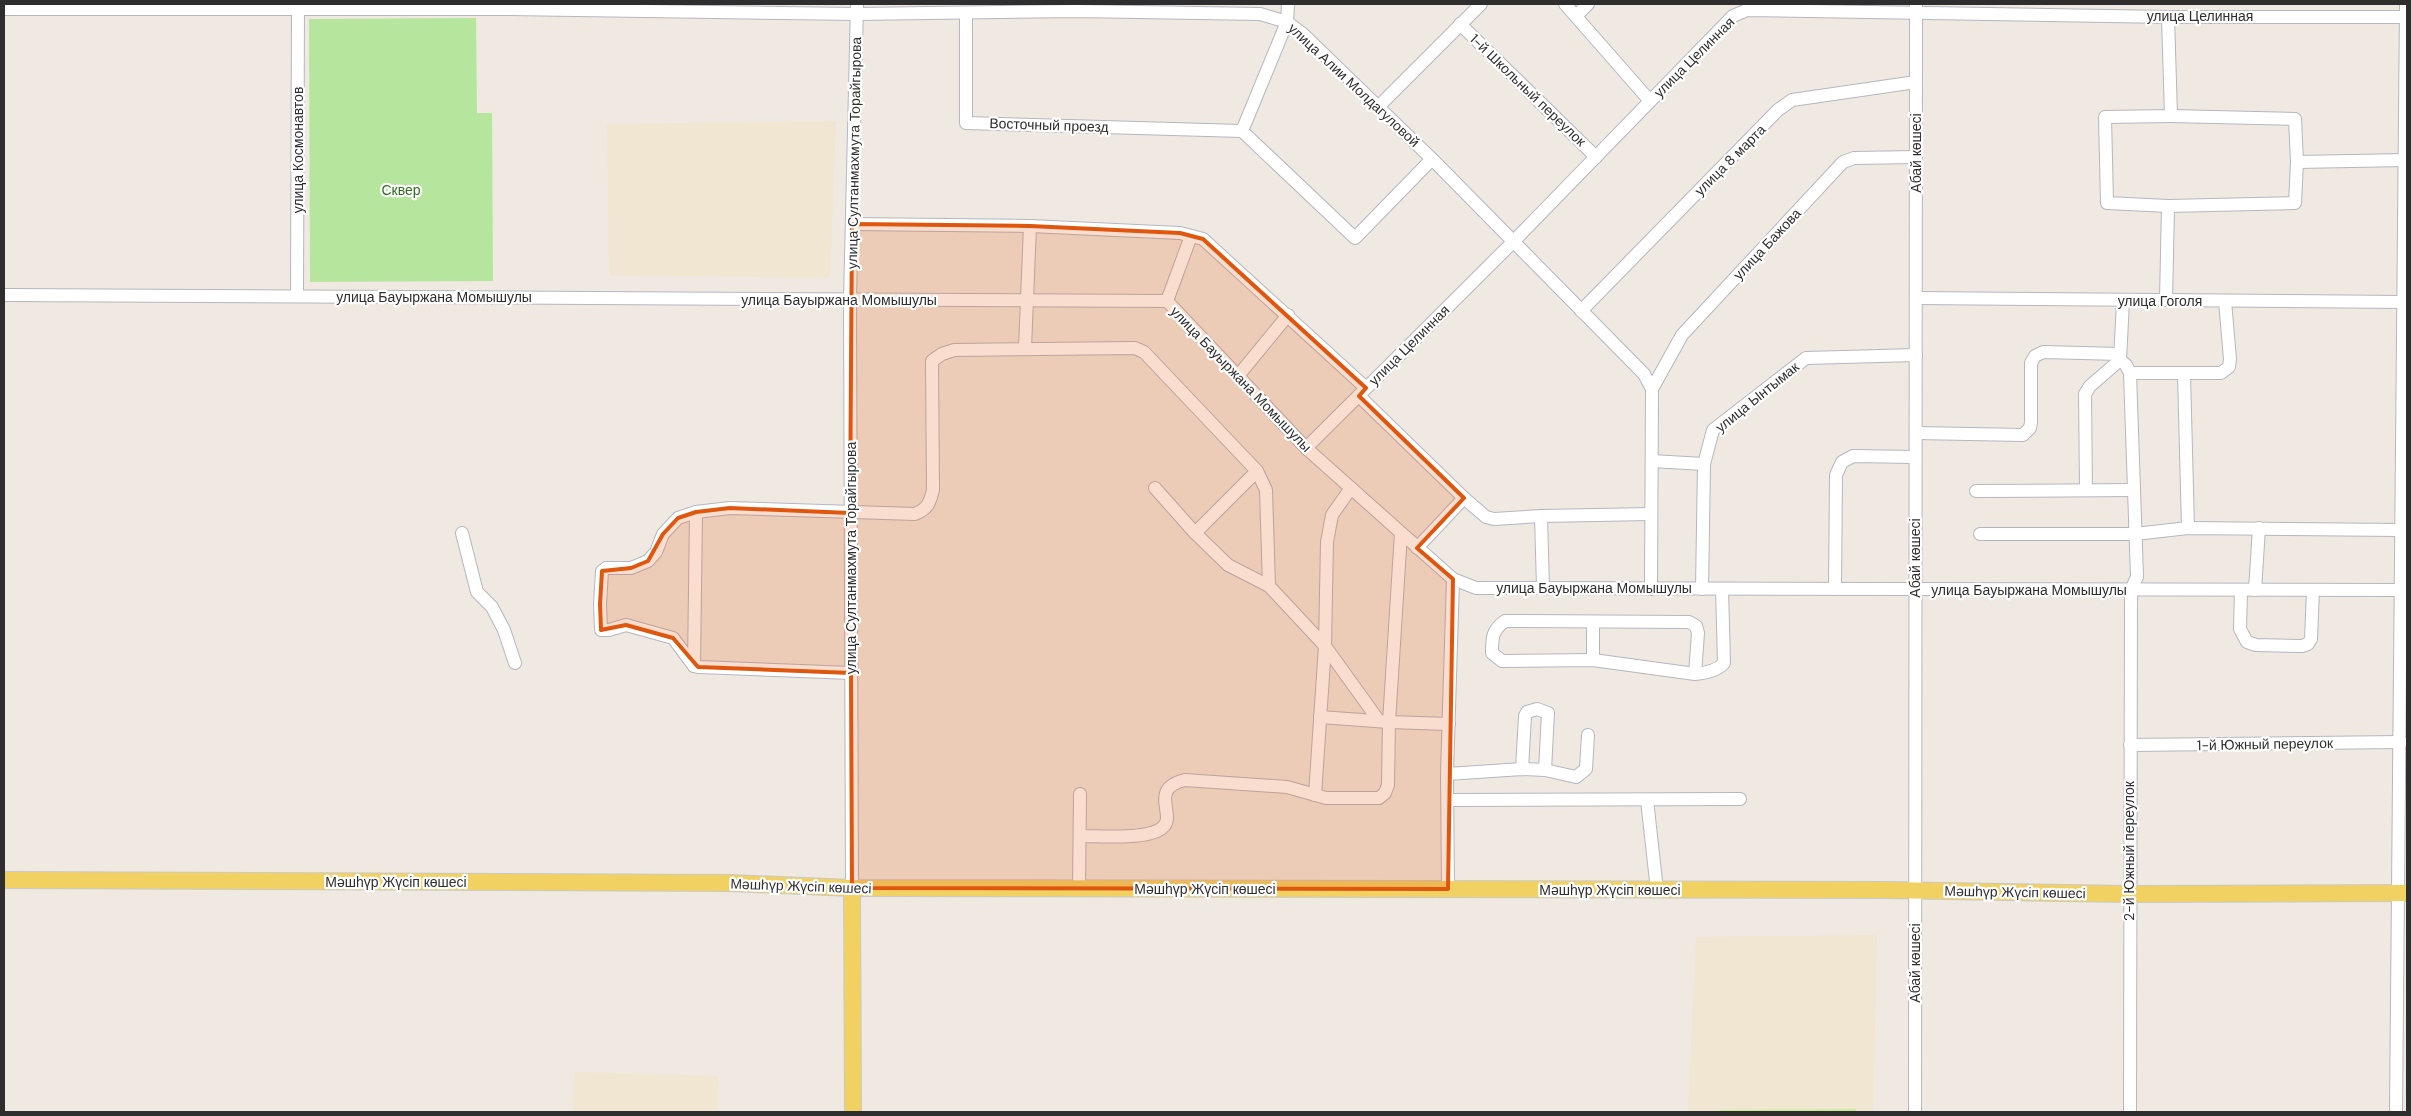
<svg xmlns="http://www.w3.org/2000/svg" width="2411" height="1116" font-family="'DM Sans',sans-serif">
  <rect width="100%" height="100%" fill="#efe9e1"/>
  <g fill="#f0e6d1">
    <path d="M836,121L830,278L609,275L607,124Z"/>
    <path d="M1877,935L1873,1112H1688L1696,937Z"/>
    <path d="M574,1072L718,1076L717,1112H573Z"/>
  </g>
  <path fill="#b6e59e" d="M476,18L477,113H492L493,281L310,282L309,19Z"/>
  <path fill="#c9ec9a" d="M1856,1109V1112H1720V1110Z"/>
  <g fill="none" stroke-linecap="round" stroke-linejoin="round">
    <g stroke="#b4b7c1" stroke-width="14">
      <g id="minor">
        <path d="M1288,4L1287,22L1242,131L1355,238L1432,159"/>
        <path d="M1565,4L1650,101"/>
        <path d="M4,9H504L857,14L1076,11L1260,14L1287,22L1303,34L1432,159L1644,374L1652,389L1651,589"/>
        <path d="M966,13V123L1242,131"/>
        <path d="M1576,16L1588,4"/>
        <path d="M1460,24L1596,157"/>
        <path d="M1378,107L1481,4"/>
        <path d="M2171,116L2295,119L2297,162L2406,160"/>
        <path d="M2168,206L2295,203L2297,162"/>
        <path d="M852,224L1030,226L1180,233L1203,239L1366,388"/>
        <path d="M4,295L1167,301L1306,448L1453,579L1476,588L2400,590"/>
        <path d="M297,296L298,4"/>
        <path d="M1916,298L2404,302"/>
        <path d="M2166,300L2168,206L2107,203L2105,117L2171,116L2168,17"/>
        <path d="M1167,301L1191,236"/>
        <path d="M2123,301L2120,360L2126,365L2130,373L2137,577L2131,590L2130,1112"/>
        <path d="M1581,311L1778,110L1792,100L1916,82"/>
        <path d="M1025,348L1030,226"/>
        <path d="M2130,373H2221L2229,367L2230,359L2225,301"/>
        <path d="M2184,374L2188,528"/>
        <path d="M1238,376L1288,315"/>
        <path d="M1652,389L1682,335L1843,162L1854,158L1916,157"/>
        <path d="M1359,396L1464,498L1486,517L1494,519L1541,516L1651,514"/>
        <path d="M1916,433L2023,435L2030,428L2031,422V363L2035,356L2043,352L2120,354"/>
        <path d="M1306,448L1513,242L1733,16L1747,10L2168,17H2406"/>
        <path d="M1652,461L1704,464L1713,430L1806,358L1916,355"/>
        <path d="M1155,488L1195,533L1228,565L1269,586"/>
        <path d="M2086,490L2085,394L2090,386L2120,360"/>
        <path d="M1976,491L2134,490"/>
        <path d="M1541,516L1543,588"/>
        <path d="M462,533L477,592L492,607L504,630L515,663"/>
        <path d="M1195,533L1257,471"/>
        <path d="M1980,534H2135L2188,528L2401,530"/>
        <path d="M1417,548L1464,498"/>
        <path d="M1702,589L1704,464"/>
        <path d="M1835,589L1836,475L1842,462L1853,456L1915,457"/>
        <path d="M2241,590L2240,629L2247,642L2256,645L2302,646L2308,644L2311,639L2313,590"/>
        <path d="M2255,590L2259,528"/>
        <path d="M1593,622V660"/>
        <path d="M694,666L696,512"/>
        <path d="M851,673L698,667L694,666L673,638L626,625L609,630H601L600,604L602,571L606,568H631L648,561L656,552L663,534L678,518L696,512L730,508L915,514C928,509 930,502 933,490L932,361L942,354L954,350L1135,348L1144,352L1257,471L1266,490L1269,586L1325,646L1379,721"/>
        <path d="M1695,674L1698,633L1696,626L1689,622L1505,621C1492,630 1492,638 1492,653L1502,661L1593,660L1695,674C1706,673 1717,671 1724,663L1722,589"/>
        <path d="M1320,717L1389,722L1401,533"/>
        <path d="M2130,745L2401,742"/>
        <path d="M1522,769L1525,716L1527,712L1537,709L1548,713L1545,770"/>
        <path d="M1447,774L1522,769L1545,770L1576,777L1586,769L1588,735"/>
        <path d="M1315,795L1325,646L1327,542L1332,515L1351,488"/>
        <path d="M1448,800L1740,799"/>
        <path d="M1647,800L1657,890"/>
        <path d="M1081,836C1100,836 1147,840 1162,828C1178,816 1147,789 1185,780L1287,787L1326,798H1379L1385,793L1388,785L1389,722L1449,724"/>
        <path d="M852,888L850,300L857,4"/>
        <path d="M1079,889L1080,794"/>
        <path d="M1448,889L1447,774L1453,579"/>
        <path d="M1915,1112L1916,5"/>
        <path d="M2396,1112L2406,4"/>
      </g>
    </g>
    <g stroke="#c9c9c9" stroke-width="18">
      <g id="major">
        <path d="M4,880L730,883L852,888L1885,890L2129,894L2407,893"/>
        <path d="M852,888L853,1112"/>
      </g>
    </g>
    <use href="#minor" stroke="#fff" stroke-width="12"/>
    <use href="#major" stroke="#f2d163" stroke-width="16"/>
  </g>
  <path fill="#df570e" fill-opacity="0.2" stroke="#df570e" stroke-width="4" stroke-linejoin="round" d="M852,224L1030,226L1180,233L1203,239L1366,388L1359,396L1464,498L1417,548L1453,579L1448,889L852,888L851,673L698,667L673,638L626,625L601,630L600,604L602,571L631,568L648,561L663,534L678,518L696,512L730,508L850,513Z"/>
  <g text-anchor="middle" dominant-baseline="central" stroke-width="4.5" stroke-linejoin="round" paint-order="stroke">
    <g font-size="14" fill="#2e2e2e" stroke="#fff">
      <text x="2200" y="16">улица Целинная</text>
      <text transform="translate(1694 57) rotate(-45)">улица Целинная</text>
      <text transform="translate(1354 85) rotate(43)">улица Алии Молдагуловой</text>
      <text transform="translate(1528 90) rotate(44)">1-й Школьный переулок</text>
      <text transform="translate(1049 125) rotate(2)">Восточный проезд</text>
      <text transform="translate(298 150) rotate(-90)">улица Космонавтов</text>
      <text transform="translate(854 153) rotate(-89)">улица Султанмахмута Торайгырова</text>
      <text transform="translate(1916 153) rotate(-90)">Абай көшесі</text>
      <text transform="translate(1730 160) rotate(-45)">улица 8 марта</text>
      <text transform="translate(1767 244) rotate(-47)">улица Бажова</text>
      <text x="434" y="297">улица Бауыржана Момышулы</text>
      <text x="839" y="300">улица Бауыржана Момышулы</text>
      <text x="2160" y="301">улица Гоголя</text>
      <text transform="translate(1409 345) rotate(-45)">улица Целинная</text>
      <text transform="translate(1241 379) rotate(46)">улица Бауыржана Момышулы</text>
      <text transform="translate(1757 397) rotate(-39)">улица Ынтымак</text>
      <text transform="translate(851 558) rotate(-90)">улица Султанмахмута Торайгырова</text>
      <text transform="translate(1915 558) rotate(-90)">Абай көшесі</text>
      <text x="1594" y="588">улица Бауыржана Момышулы</text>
      <text x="2029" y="590">улица Бауыржана Момышулы</text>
      <text transform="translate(2265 744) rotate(-1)">1-й Южный переулок</text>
      <text transform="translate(2129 851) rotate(-90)">2-й Южный переулок</text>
      <text x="396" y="882">Мәшһүр Жүсіп көшесі</text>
      <text transform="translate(801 886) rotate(2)">Мәшһүр Жүсіп көшесі</text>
      <text x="1205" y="889">Мәшһүр Жүсіп көшесі</text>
      <text x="1610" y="890">Мәшһүр Жүсіп көшесі</text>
      <text transform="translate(2015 892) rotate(1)">Мәшһүр Жүсіп көшесі</text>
      <text transform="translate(1915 963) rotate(-90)">Абай көшесі</text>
    </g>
    <g font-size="14" fill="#2c6e1b" stroke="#fff">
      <text x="401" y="190">Сквер</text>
    </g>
  </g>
  <rect width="2411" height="1116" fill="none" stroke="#2e2e2e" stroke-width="10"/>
</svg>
